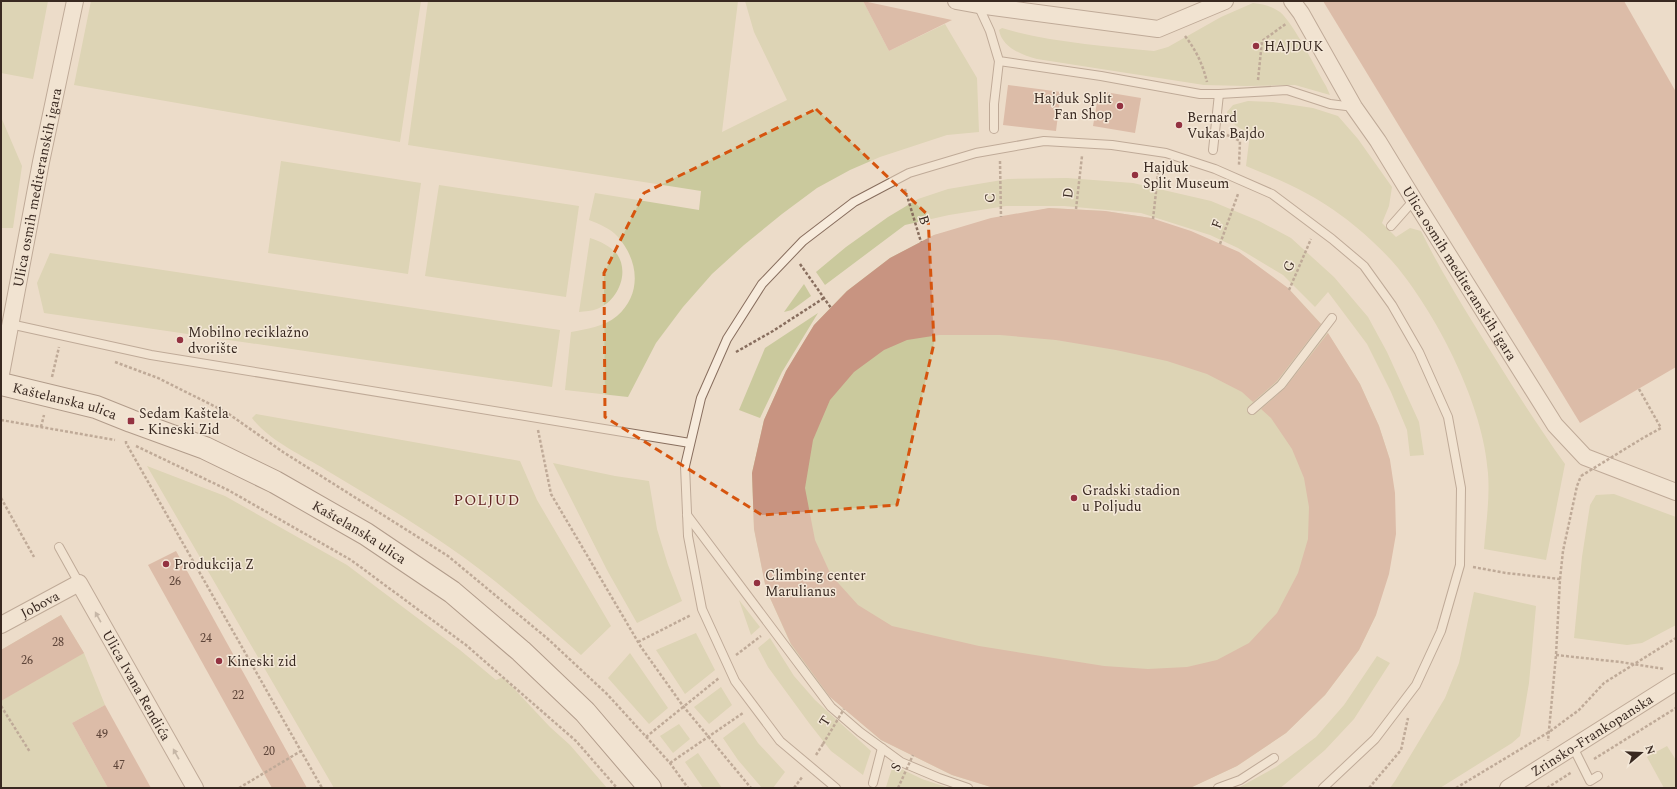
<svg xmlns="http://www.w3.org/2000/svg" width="1677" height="789" font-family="Spectral,serif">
  <rect width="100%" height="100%" fill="#ecdcc9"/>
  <g fill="#cac99d">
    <path d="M1,1H48L33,79L1,73Z"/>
    <path d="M91,1H421L400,142L74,85Z"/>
    <path d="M428,1H738L722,132L787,100L754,32L745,1H863L889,51L945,24L977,78L979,132L947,135L880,157L850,170L817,188L782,214L744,245L712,274L683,307L656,343L628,397L565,390L571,332C586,329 604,327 617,316C642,294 639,261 618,237C610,228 599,224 589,220L595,193L699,210L701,191L408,145Z"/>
    <path d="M1253,3C1263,4 1271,6 1280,12C1294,24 1316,69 1326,86L1330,95L1295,85L1246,86L1204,85L1037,59C1021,55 1002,47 999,30L1002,28C1047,42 1106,46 1154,51L1168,47L1221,17Z"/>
    <path d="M1248,101L1273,102L1313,108L1338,116L1358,139L1392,187L1389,206L1382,223L1396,237L1410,228L1421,231C1437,264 1456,295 1475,326C1504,373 1533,419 1565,464L1546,560L1484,549C1486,524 1490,498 1488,473C1484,407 1439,319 1398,268C1385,252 1359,228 1342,216C1312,193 1280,180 1246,166L1250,134C1240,128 1229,124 1227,112L1233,105Z"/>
    <path d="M1,117L22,166L13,228H1Z"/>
    <path d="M281,161L421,183L408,274L268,253Z"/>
    <path d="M1067,178L1133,183L1211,201L1259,221L1291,238L1334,277L1368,317L1387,352L1419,422L1424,455L1410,456L1407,430L1391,392L1367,344L1328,292L1315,307L1283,275L1238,248L1210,235L1141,213L1064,206H1006L949,215L905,225L825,285L816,272L846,247L888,217L918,199L948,189L1008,179Z"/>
    <path d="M439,185L579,206L566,297L425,276Z"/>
    <path d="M1049,208L1105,211L1151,218L1288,288L1324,327L1360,384L1379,426L1390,460L1376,615L1359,650L1325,695L1286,733L1237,766L1190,788H994L952,775L881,740L828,695L792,647L766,589L754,529L752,473L764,420L786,371L814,325L847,291L890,258L934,235Z"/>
    <path d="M590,238C600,241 610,246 617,254C630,273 618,301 597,309C592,311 585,311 579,312Z"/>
    <path d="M50,253L560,330L552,387L44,313L37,283Z"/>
    <path d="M804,284L811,296L792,310L784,312Z"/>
    <path d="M818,313L782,372L760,418L739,410L765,348Z"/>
    <path d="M256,414L520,461L537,500L611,626L581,655C539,618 496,579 449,547C410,520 368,495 326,470C303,456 268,440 252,418Z"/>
    <path d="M553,463L615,476L649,481L657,529L668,565L682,601L637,623L607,570Z"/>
    <path d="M147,466L225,496L347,565L460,650L496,680L503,677L550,727L570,745L607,788H334Z"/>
    <path d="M1614,494L1676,517V625L1642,643L1627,645L1574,638L1582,557L1590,505L1596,495Z"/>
    <path d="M1474,592L1536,606L1529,683L1520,736L1512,743L1440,788H1390L1395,781L1445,698L1459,663Z"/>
    <path d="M739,600L760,627L751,635Z"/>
    <path d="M61,615L84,653L105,705L72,723L108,788H1V650Z"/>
    <path d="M696,633L715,670L685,694L656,650Z"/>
    <path d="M770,638L794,676L815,700L871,751L863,775L831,751L809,723L768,667L758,648Z"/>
    <path d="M630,653L668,708L649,724L608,678Z"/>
    <path d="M1377,656L1390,663L1354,719L1325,750L1284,785L1280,788H1238L1276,767L1316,737L1344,705Z"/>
    <path d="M721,687L732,705L709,724L694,707Z"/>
    <path d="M744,722L758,743L785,772L773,788H762L738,760L723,738Z"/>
    <path d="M679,724L690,739L673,753L660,736Z"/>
    <path d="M1667,746L1676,760V788H1664L1647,757Z"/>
    <path d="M698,753L722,788H703L685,762Z"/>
    <path d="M893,765L922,779L949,788H888L886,787Z"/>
  </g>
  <g fill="#c89481">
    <path d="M863,1L952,20L889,51Z"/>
    <path d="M1323,1H1624L1676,92V367L1580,423Z"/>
    <path d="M1008,85L1061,92L1056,131L1003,125Z"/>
    <path d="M1099,91L1141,98L1135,133L1093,126Z"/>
    <path d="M1049,208L1105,211L1151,218L1191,231L1239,252L1288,288L1321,324L1277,381L1253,402L1242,392L1207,374L1167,361L1116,350L1056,340L1000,335H939L907,340L884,350L854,372L830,400L813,440L805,488L815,540L831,575L858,605L892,626L979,646L1104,666L1148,669L1187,667L1217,660L1249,643L1277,613L1298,573L1308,539L1309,507L1304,478L1292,449L1271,418L1261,409L1285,388L1328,333L1360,384L1379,426L1390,460L1395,493L1396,534L1389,574L1376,615L1359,650L1325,695L1286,733L1237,766L1190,788H994L952,775L881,740L830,697L791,644L766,589L754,529L752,473L764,420L786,371L814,325L847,291L890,258L934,235L991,218Z"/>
    <path d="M176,551L290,757L307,788H272L148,565Z"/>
    <path d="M61,615L84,653L1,701V650Z"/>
    <path d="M105,705L151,788H108L72,723Z"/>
  </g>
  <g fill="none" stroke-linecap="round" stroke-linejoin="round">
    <g stroke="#886e5e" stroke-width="10">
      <g id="service">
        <path d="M978,5L990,31L999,61L1101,76L1200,94H1219L1287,90L1330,104L1354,107"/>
        <path d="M994,129V104L999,61"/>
        <path d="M1213,150L1219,94"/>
        <path d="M1391,226L1414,200"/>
        <path d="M10,324L151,355L690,443"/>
        <path d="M1252,410L1281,385L1332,318"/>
        <path d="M687,515L831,707L860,732L901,762L939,778L968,788"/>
        <path d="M59,547L79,583"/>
        <path d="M1573,747L1590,781L1598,776"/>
        <path d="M873,783L882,748"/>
        <path d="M836,788L780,741L735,681L702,609L688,536L685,466L701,398L727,339L762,284L803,241L854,202L909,173L976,153L1044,141L1112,145L1166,153L1215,169L1272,194L1332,239L1364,266L1392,305L1419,352L1448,417L1461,488L1460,565L1441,631L1416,685L1375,739L1323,788"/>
        <path d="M1218,788L1240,780L1274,758"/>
      </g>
    </g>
    <g stroke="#886e5e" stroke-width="18">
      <g id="minor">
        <path d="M956,1L978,5L1158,29L1225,1"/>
        <path id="s1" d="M1292,1L1301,13L1354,107L1378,141L1414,200L1555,425L1585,457L1676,492"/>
        <path id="s2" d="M1,374L41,162L75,1"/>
        <path id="s3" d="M1,625L79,583L195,788"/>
        <path id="s4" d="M1508,788L1676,682"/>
      </g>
    </g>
    <g stroke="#6a4f41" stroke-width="24">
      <g id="secondary">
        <path id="s5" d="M1,384L96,407L131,421L205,448L275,482L366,534L452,592L521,651L585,712L650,788"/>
      </g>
    </g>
    <g stroke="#886e5e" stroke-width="2.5" stroke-dasharray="3 2" stroke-linecap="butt">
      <path d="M1185,36C1196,50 1203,65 1207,82"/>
      <path d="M1258,80L1262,41L1287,23"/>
      <path d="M1227,135L1240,141L1239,165"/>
      <path d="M1000,161L1001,217"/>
      <path d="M905,189L921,242"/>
      <path d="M1076,209L1082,156"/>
      <path d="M1153,219L1159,165"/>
      <path d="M1220,244L1238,194"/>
      <path d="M800,264L831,308"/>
      <path d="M1289,290L1311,239"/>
      <path d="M736,352L773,331L824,298"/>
      <path d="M115,362L158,378L226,412L283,452L448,556L548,639L607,694L670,763L688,788"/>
      <path d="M52,377L59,347"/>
      <path d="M1639,389L1661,428L1643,438"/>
      <path d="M1,420L115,440"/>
      <path d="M41,427L44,415"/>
      <path d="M538,430L551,494L641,647L683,706L751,788"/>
      <path d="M126,441V443L322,788"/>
      <path d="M136,446L228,490L351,560L466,645L576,741L617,788"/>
      <path d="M1,498L34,557"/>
      <path d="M1473,567L1506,573L1560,579L1556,655L1548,741"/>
      <path d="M1560,579L1563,551L1577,486L1581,476"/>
      <path d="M638,642L691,615"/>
      <path d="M736,655L761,636"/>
      <path d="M1556,655L1620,662L1665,669"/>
      <path d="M1,706L30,752"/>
      <path d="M646,737L719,678"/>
      <path d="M816,755L823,744"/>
      <path d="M1594,759L1676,708"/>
      <path d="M670,763L743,713"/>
      <path d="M239,788L301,751"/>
      <path d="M794,788L803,776"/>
      <path d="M1369,788L1401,750L1408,718"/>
      <path d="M1456,788L1549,732L1579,710L1604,683L1676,638"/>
      <path d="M1547,788L1572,772"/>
    </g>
    <use href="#service" stroke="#f7ebdc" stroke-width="8"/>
    <use href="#minor" stroke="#f7ebdc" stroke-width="16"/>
    <use href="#secondary" stroke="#f7ebdc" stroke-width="22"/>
    <g stroke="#886e5e" stroke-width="2.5" stroke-dasharray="3 2" stroke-linecap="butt">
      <path d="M1581,476L1643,438"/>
      <path d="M823,744L844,709"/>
      <path d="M898,788L913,755"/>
    </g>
  </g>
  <defs><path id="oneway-solid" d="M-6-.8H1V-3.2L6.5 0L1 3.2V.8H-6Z"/></defs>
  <g fill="#988a7e">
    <use href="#oneway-solid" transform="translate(98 617) rotate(-119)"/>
    <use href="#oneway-solid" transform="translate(176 754) rotate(-119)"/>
  </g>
  <path d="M0 0H1677V789H0ZM816,109L928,215L934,343L897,505L762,515L605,417L604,273L644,193Z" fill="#ecdcc9" fill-opacity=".55" fill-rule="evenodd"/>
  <path fill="none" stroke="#d6540e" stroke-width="3" stroke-dasharray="8 5" stroke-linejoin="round" d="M816,109L928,215L934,343L897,505L762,515L605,417L604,273L644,193Z"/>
  <g fill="#933241" stroke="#f4e8d8" stroke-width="1.5">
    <circle cx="1256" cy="46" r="4"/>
    <circle cx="1120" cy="106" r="4"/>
    <circle cx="1179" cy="125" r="4"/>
    <circle cx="1135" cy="175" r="4"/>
    <circle cx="180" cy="340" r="4"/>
    <rect x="127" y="417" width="8" height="8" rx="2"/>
    <circle cx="1074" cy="498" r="4"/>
    <circle cx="166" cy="564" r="4"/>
    <circle cx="757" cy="583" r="4"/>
    <circle cx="219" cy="661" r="4"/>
  </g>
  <g text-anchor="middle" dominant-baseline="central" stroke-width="3" stroke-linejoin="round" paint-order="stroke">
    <g font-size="12" fill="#5d4439">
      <text x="175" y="581">26</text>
      <text x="206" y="638">24</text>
      <text x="58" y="642">28</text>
      <text x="27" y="660">26</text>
      <text x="238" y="695">22</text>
      <text x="102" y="734">49</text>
      <text x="269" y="751">20</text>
      <text x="119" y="765">47</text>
    </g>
    <g font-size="14" fill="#392921" stroke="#f4e8d8" text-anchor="start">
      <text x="1264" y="46">HAJDUK</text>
      <text x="1112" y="98" text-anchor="end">Hajduk Split<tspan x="1112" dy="16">Fan Shop</tspan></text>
      <text x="1187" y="117">Bernard<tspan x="1187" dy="16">Vukas Bajdo</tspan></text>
      <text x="1143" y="167">Hajduk<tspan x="1143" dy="16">Split Museum</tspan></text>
      <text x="188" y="332">Mobilno reciklažno<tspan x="188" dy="16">dvorište</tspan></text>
      <text x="139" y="413">Sedam Kaštela<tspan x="139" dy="16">- Kineski Zid</tspan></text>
      <text x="1082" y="490">Gradski stadion<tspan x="1082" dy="16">u Poljudu</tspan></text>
      <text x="174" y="564">Produkcija Z</text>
      <text x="765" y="575">Climbing center<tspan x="765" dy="16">Marulianus</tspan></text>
      <text x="227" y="661">Kineski zid</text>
    </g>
    <g font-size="14" fill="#392921" stroke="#f4e8d8">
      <text stroke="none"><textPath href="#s2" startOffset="190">Ulica osmih mediteranskih igara</textPath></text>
      <text transform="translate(1068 193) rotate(-84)">D</text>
      <text transform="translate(990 198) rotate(-91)">C</text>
      <text transform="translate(924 220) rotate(74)">B</text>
      <text transform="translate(1217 224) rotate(-70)">F</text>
      <text transform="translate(1289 266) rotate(-67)">G</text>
      <text stroke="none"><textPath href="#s1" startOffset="320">Ulica osmih mediteranskih igara</textPath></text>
      <text stroke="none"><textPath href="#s5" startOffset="66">Kaštelanska ulica</textPath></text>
      <text stroke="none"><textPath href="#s5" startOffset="390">Kaštelanska ulica</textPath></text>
      <text stroke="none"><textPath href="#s3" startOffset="44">Jobova</textPath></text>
      <text stroke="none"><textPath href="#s3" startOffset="206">Ulica Ivana Rendića</textPath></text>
      <text transform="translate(825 721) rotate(-58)">T</text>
      <text stroke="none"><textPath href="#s4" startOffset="99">Zrinsko-Frankopanska</textPath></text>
      <text transform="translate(896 767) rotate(-65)">S</text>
    </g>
    <g font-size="15" letter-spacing="1" fill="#632623" stroke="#f4e8d8">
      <text x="487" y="500">POLJUD</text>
    </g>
  </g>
  <rect width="1677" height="789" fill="none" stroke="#392921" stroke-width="4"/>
  <g transform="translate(1641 753) rotate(71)" stroke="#f4e8d8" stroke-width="3" paint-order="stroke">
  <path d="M0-3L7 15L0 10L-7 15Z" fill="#392921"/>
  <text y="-6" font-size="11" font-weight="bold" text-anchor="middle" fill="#392921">N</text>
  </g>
</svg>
